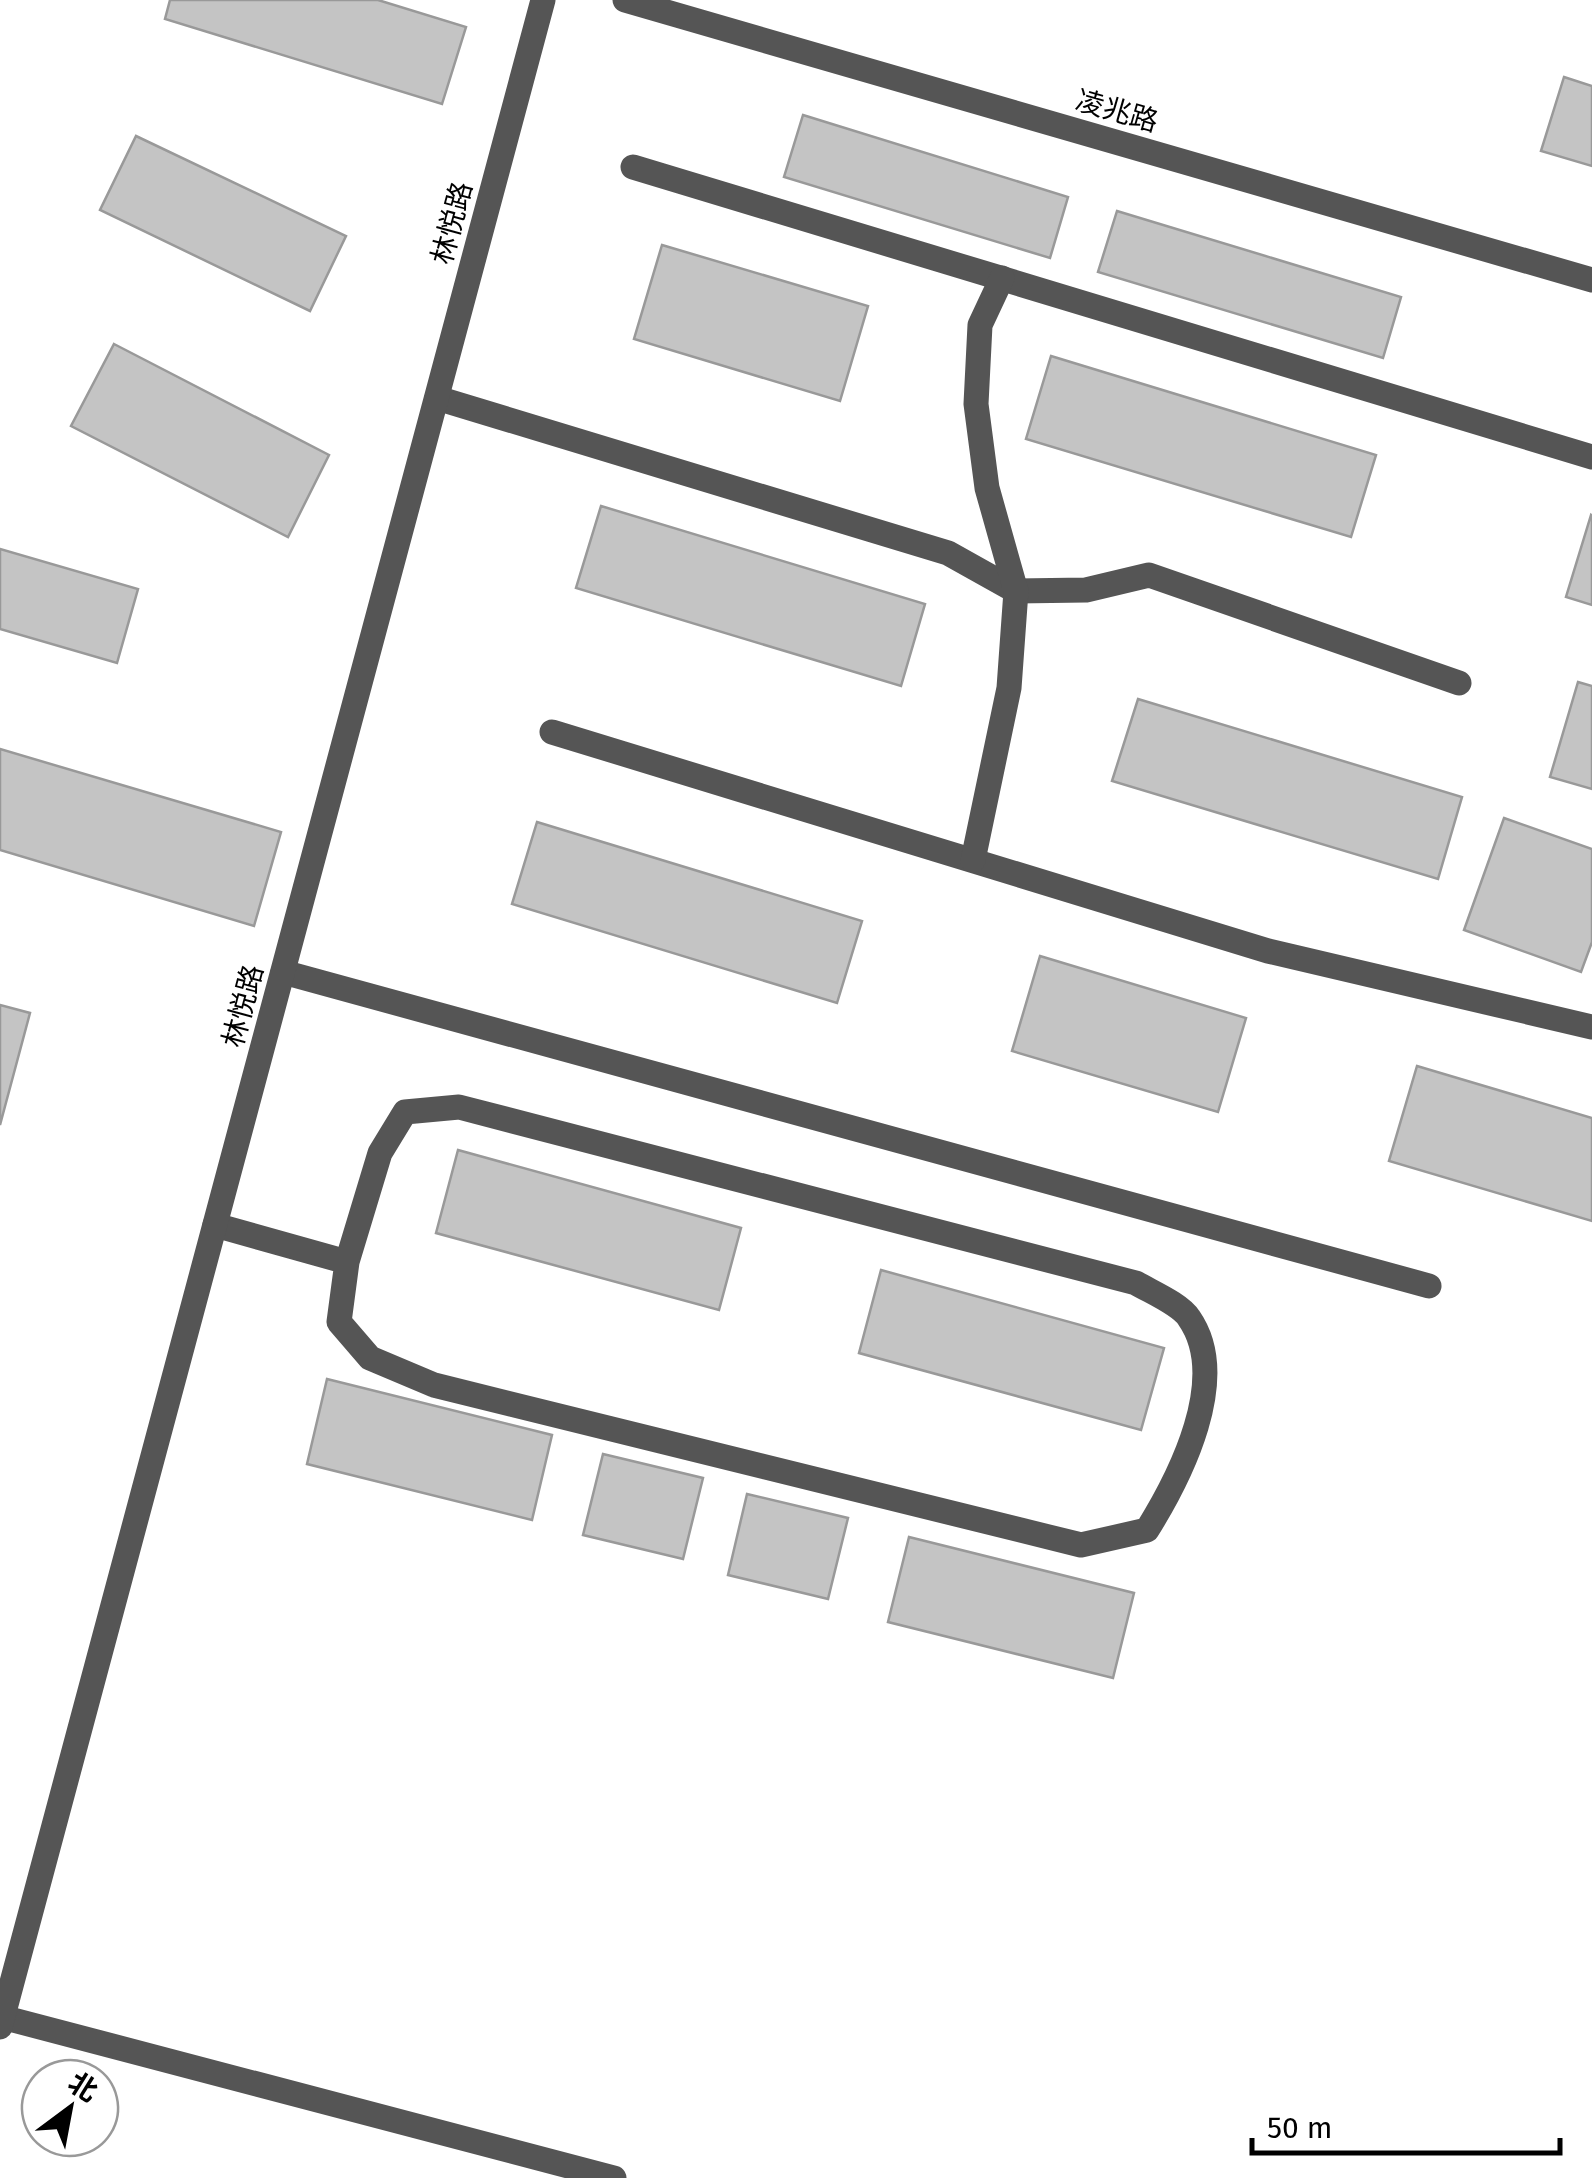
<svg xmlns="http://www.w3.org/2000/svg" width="1592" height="2178" font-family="'Fira Sans','Noto Sans SC',sans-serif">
  <rect width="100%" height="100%" fill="#fff"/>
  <g fill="#c4c4c4" stroke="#999" stroke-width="2.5">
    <path d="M170,0H378L466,27L442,104L165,19Z"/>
    <path d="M1564,77L1592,86V166L1541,151Z"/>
    <path d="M803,115L1068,197L1050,258L784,177Z"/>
    <path d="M136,136L346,236L310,311L100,210Z"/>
    <path d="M1117,211L1401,297L1383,358L1098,272Z"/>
    <path d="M662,245L868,306L840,401L634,339Z"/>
    <path d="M114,344L329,455L288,537L71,426Z"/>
    <path d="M1051,356L1376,455L1351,537L1026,439Z"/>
    <path d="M601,506L925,604L901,686L576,588Z"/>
    <path d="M1591,515L1592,516V605L1566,597Z"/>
    <path d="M0,549L138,589L117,663L0,629Z"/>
    <path d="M1578,682L1592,686V789L1550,777Z"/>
    <path d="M1138,699L1462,797L1438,879L1112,781Z"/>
    <path d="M0,749L281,832L254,926L0,850Z"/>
    <path d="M1504,818L1592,849V942L1581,972L1464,930Z"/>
    <path d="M537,822L862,921L837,1003L512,904Z"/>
    <path d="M1040,956L1246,1018L1218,1112L1012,1051Z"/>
    <path d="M0,1005L30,1013L0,1125Z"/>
    <path d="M1417,1066L1592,1118V1221L1389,1161Z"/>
    <path d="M458,1150L741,1228L719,1310L436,1233Z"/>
    <path d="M881,1270L1164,1348L1141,1430L859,1353Z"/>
    <path d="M327,1379L552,1435L532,1520L307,1464Z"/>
    <path d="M603,1454L703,1478L683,1559L583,1535Z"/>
    <path d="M747,1494L848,1518L828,1599L728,1575Z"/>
    <path d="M909,1537L1134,1593L1113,1678L888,1622Z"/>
  </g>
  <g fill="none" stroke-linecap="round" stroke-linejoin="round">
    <g stroke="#555" stroke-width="25">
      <path d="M625,0L1592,280"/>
      <path d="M633,167L1592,457"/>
      <path d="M437,398L948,553L1016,591L1086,590L1149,575L1459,683"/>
      <path d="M552,732L1268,951L1592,1027"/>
      <path d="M973,860L1009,688L1016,591L987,488L976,404L980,325L1002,278"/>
      <path d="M283,972L1429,1286"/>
      <path d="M215,1225L347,1262L380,1153L405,1112L459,1107L1136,1283C1151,1292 1180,1304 1189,1318C1231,1378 1180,1477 1147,1530L1081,1545L434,1385L370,1358L339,1322L347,1262"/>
      <path d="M2,2017L614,2178"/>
      <path d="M0,2027L543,0"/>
    </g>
  </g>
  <g text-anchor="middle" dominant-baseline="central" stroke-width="9" stroke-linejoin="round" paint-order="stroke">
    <g font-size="28" fill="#000" stroke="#fff">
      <text transform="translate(1117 111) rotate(16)">凌兆路</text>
      <text transform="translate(452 223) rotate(-75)">林悦路</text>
      <text transform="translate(243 1006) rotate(-75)">林悦路</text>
    </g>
  </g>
  <g transform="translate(70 2108) rotate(32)"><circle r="48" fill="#ffffff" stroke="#999999" stroke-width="2.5"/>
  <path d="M0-8L18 38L0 25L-18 38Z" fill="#000000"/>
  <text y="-15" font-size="28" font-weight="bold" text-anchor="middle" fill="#000000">北</text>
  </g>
  <path d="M1252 2138v15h308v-15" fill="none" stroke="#000000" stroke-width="5"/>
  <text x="1267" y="2138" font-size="30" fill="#000000" stroke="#ffffff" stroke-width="8" paint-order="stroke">50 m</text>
</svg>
